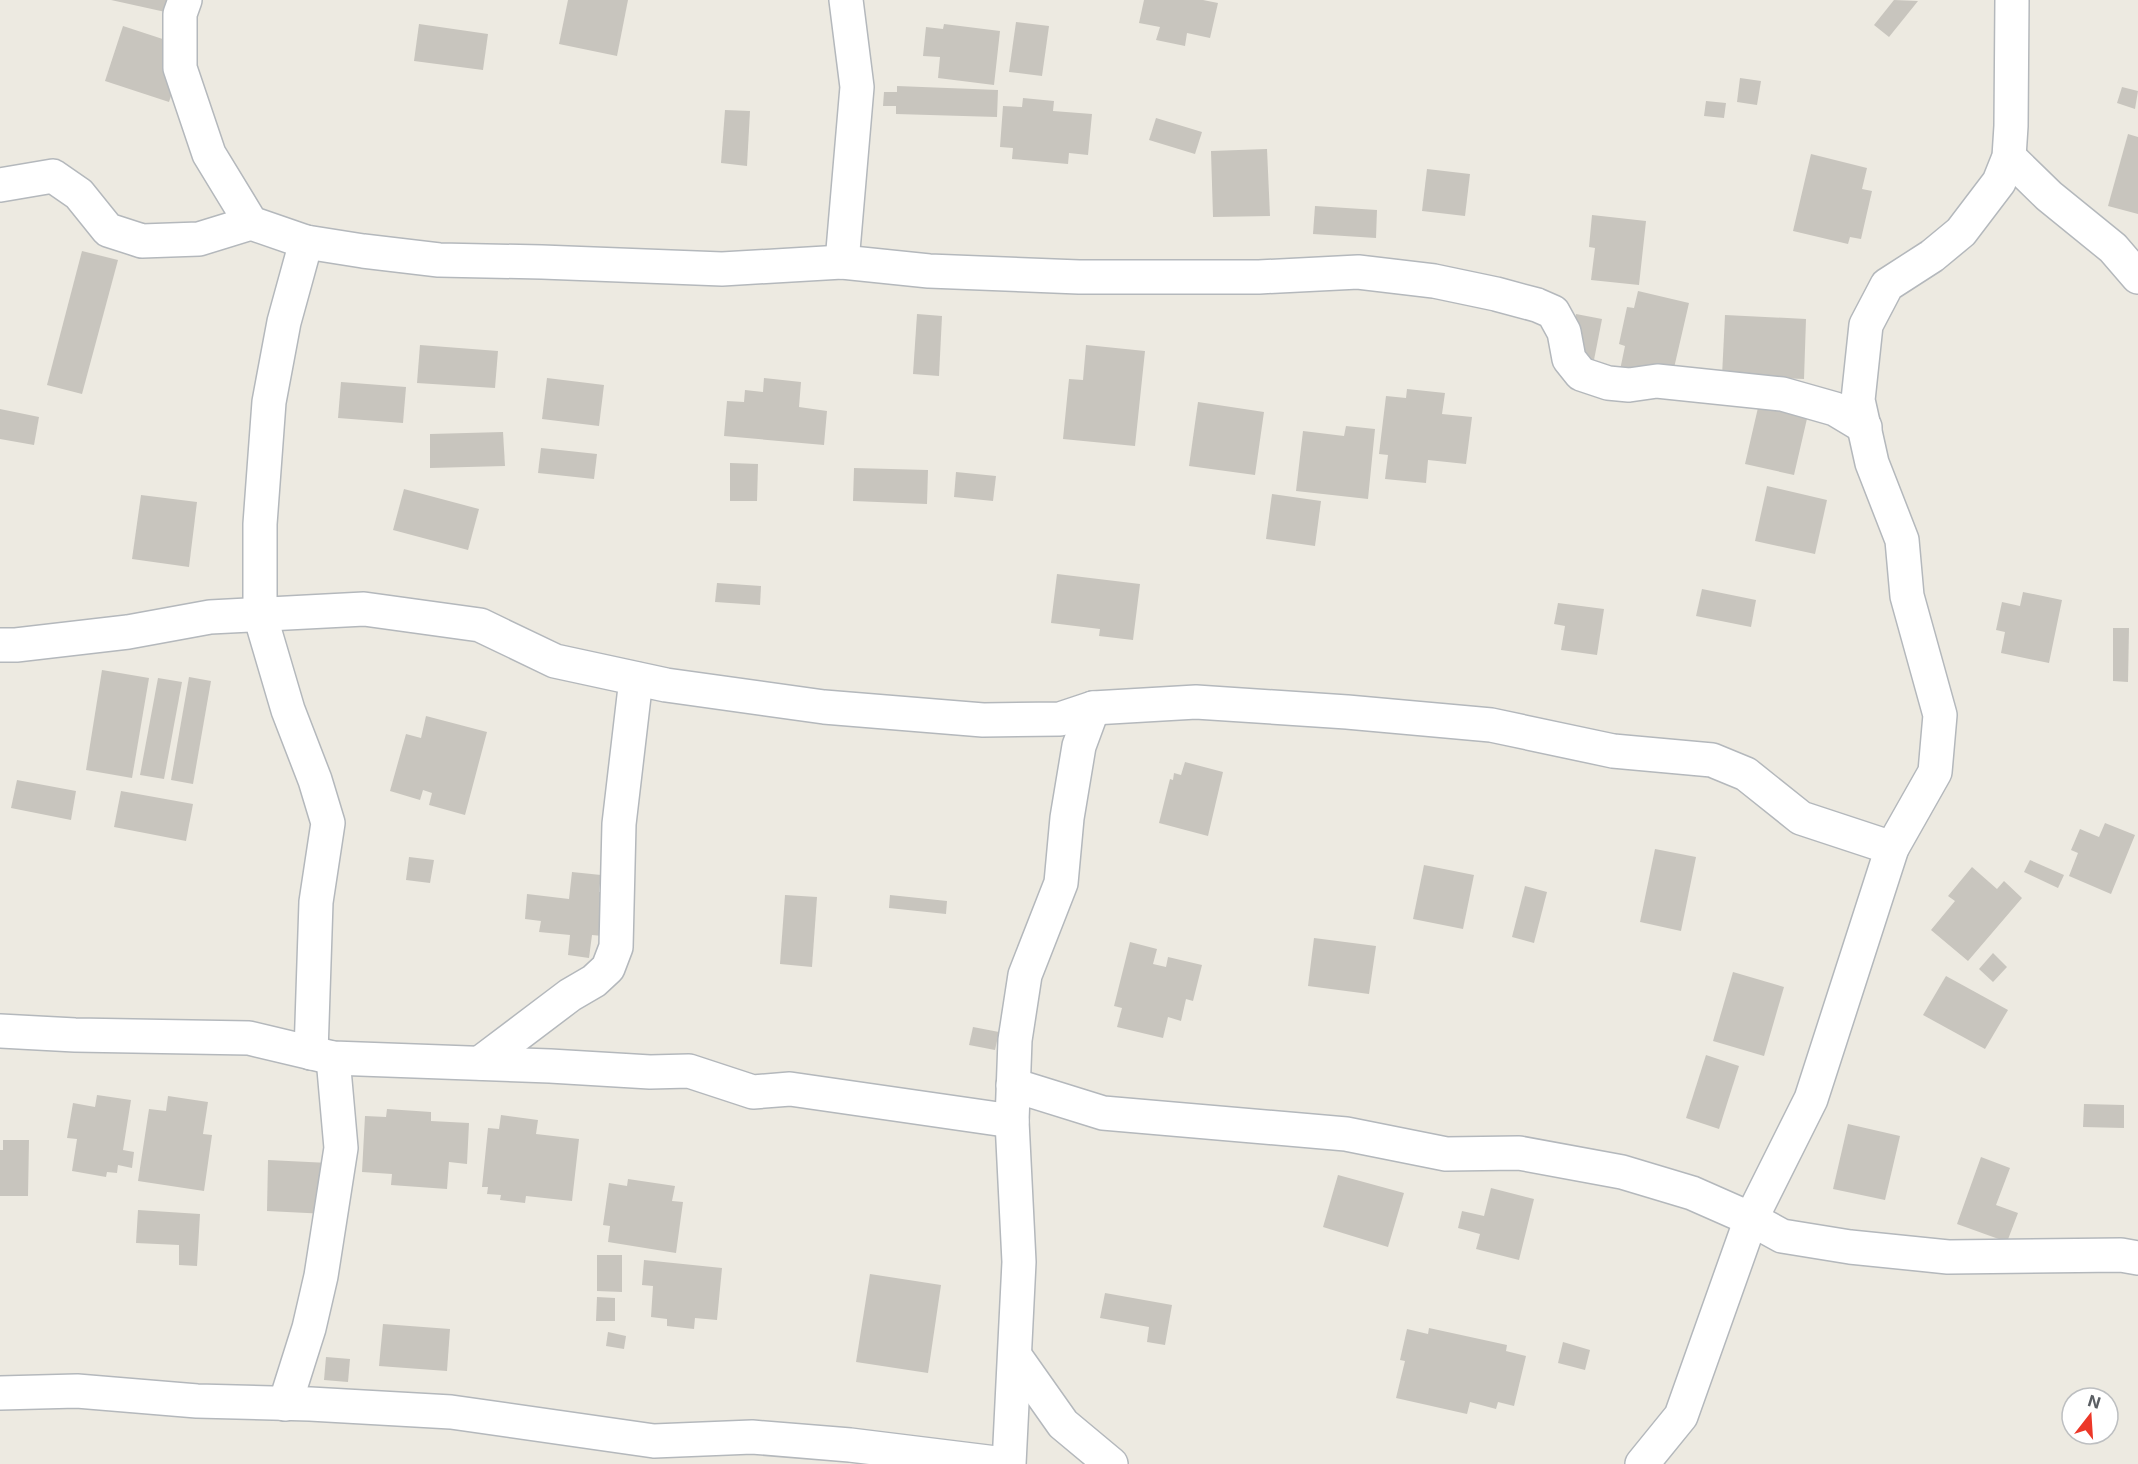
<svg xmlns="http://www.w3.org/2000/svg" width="2138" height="1464" font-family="Inter,sans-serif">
  <rect width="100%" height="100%" fill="#edeae1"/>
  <g fill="#c8c5be">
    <path d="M111,0H182L179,15Z"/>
    <path d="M568,0H628L617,56L559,44Z"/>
    <path d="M1144,0H1203L1218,3L1210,38L1187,33L1185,46L1156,40L1160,27L1139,23Z"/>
    <path d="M1894,0L1918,1L1889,37L1874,25Z"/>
    <path d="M1016,22L1049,26L1042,76L1009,72Z"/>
    <path d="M419,24L488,34L483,70L414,61Z"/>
    <path d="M944,24L1000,31L994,85L938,78L940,57L923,56L926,27L943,29Z"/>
    <path d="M123,26L187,47L169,102L105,81Z"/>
    <path d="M1740,78L1761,81L1757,105L1737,102Z"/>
    <path d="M897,86L998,90L997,117L896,114V106H883L884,92H897Z"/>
    <path d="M2122,87L2138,91L2135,109L2117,103Z"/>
    <path d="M1023,98L1054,101L1053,111L1092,114L1088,155L1069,153L1068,164L1012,159L1013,148L1000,147L1003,106L1022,107Z"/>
    <path d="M1706,101L1726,103L1724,118L1704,116Z"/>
    <path d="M725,110L750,111L747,166L721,163Z"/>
    <path d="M1156,118L1202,132L1195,154L1149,140Z"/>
    <path d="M2128,134L2138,137V214L2108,206Z"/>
    <path d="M1267,149L1270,216L1213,217L1211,151Z"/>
    <path d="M1811,154L1867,168L1862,189L1872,191L1861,239L1850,237L1848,244L1793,231Z"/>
    <path d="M1427,169L1470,174L1465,216L1422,211Z"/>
    <path d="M1315,206L1377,210L1376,238L1313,234Z"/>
    <path d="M1592,215L1646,221L1639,285L1591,280L1595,248L1589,247Z"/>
    <path d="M82,251L118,260L82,394L47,385Z"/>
    <path d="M1638,291L1689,303L1671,381L1620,370L1625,346L1619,344L1627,307L1634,308Z"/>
    <path d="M917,314L942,316L939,376L913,374Z"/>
    <path d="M1576,314L1602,319L1594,360L1568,354Z"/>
    <path d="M1725,315L1806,319L1804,379L1722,376Z"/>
    <path d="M420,345L498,351L495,388L417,383Z"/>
    <path d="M1086,345L1145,351L1135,446L1063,439L1069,379L1083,380Z"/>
    <path d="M547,378L604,385L599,426L542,419Z"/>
    <path d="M764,378L801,382L799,407L827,411L824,445L724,436L727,401L744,402L745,390L763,392Z"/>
    <path d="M341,382L406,387L403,423L338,418Z"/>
    <path d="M1407,389L1445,393L1442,414L1472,417L1466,464L1428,460L1426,483L1385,479L1388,455L1379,454L1386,396L1406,398Z"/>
    <path d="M1760,399L1809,410L1794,475L1745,464Z"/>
    <path d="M1198,402L1264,412L1255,475L1189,466Z"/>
    <path d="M0,409L39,417L34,445L0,439Z"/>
    <path d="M1346,426L1375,429L1368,499L1296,491L1303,431L1344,436Z"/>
    <path d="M503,432L505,466L430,468V434Z"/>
    <path d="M541,448L597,454L594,479L538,473Z"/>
    <path d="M730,463L758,464L757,501H730Z"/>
    <path d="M854,468L928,470L927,504L853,501Z"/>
    <path d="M956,472L996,476L993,501L954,497Z"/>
    <path d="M1767,486L1827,500L1815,554L1755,541Z"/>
    <path d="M404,489L479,509L468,550L393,530Z"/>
    <path d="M1272,494L1321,501L1315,546L1266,539Z"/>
    <path d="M141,495L197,502L189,567L132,559Z"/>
    <path d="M1057,574L1140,584L1133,640L1099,636L1100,629L1051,623Z"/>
    <path d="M717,583L761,586L760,605L715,602Z"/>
    <path d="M1702,589L1756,600L1751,627L1696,616Z"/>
    <path d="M2023,592L2062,600L2049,663L2001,653L2005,632L1996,630L2002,602L2020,606Z"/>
    <path d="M1558,603L1604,609L1597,655L1561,650L1565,626L1554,624Z"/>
    <path d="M2113,628H2129L2128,682L2113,681Z"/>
    <path d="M102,670L149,678L132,778L86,770Z"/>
    <path d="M189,677L211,681L193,784L171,780Z"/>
    <path d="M158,678L182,682L164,779L140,775Z"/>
    <path d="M426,716L487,732L465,815L429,805L432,793L423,790L420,800L390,791L406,734L421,738Z"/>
    <path d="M1185,762L1223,772L1208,836L1159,823L1170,779L1173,780L1174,773L1181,775Z"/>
    <path d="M17,780L76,791L71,820L11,808Z"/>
    <path d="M121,791L193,804L186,841L114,827Z"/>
    <path d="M2105,823L2135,835L2111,894L2069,876L2078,853L2071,850L2080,829L2099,837Z"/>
    <path d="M1655,849L1696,857L1681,931L1640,922Z"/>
    <path d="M409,857L434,860L430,883L406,880Z"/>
    <path d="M2030,860L2064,875L2058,888L2024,872Z"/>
    <path d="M1424,865L1474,875L1463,929L1413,919Z"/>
    <path d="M1972,867L1997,889L2004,881L2022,898L1968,961L1931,930L1955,901L1948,896Z"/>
    <path d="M572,872L601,875L599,892H608L603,936L592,935L589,958L568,955L570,935L539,932L541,921L525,919L527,894L569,899Z"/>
    <path d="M1525,886L1547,892L1534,943L1512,937Z"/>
    <path d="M785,895L817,897L812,967L780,964Z"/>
    <path d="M890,895L947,901L946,914L889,908Z"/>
    <path d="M1314,938L1376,946L1369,994L1308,986Z"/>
    <path d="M1130,942L1157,949L1153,964L1166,967L1168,957L1202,965L1193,1001L1186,999L1181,1021L1168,1017L1163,1038L1117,1027L1122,1008L1114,1006Z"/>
    <path d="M1993,953L2007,967L1993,982L1979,969Z"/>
    <path d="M1733,972L1784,987L1764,1056L1713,1041Z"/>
    <path d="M1946,976L2008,1010L1985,1049L1923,1015Z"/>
    <path d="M973,1027L999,1032L995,1050L969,1045Z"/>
    <path d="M1706,1055L1739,1066L1719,1129L1686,1118Z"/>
    <path d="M97,1095L131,1100L123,1150L134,1152L132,1168L118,1165L117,1173L107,1172L106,1177L72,1171L77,1139L67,1138L73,1103L95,1107Z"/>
    <path d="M168,1096L208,1102L203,1134L212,1135L204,1191L138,1181L149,1109L166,1111Z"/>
    <path d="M2084,1104L2124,1105V1128L2083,1127Z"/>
    <path d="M387,1109L431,1112V1121L469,1123L467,1164L449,1162L447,1189L391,1185L392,1174L362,1172L365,1116L386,1117Z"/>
    <path d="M501,1115L538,1120L536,1134L579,1139L572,1201L526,1196L525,1203L500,1200L501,1195L487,1194L488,1187H482L488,1128L499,1129Z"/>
    <path d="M1848,1124L1900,1136L1885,1200L1833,1189Z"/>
    <path d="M3,1140H29L28,1196H0V1150H3Z"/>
    <path d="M1981,1157L2010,1168L1996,1205L2018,1213L2007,1242L1957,1224Z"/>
    <path d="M268,1160L329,1163L327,1214L267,1211Z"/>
    <path d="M1338,1175L1404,1193L1388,1247L1323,1227Z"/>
    <path d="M628,1179L675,1186L672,1201L683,1202L676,1253L608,1242L610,1226L603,1225L609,1183L627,1186Z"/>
    <path d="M1491,1188L1534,1199L1519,1260L1476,1249L1480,1234L1458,1228L1462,1211L1484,1216Z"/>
    <path d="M138,1210L200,1214L197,1266L179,1265V1245L136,1243Z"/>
    <path d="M597,1255H622V1292L597,1291Z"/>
    <path d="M644,1260L722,1268L717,1320L695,1318L694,1329L667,1326V1319L651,1317L653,1286L642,1285Z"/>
    <path d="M870,1274L941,1285L928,1373L856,1362Z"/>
    <path d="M1105,1293L1172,1305L1165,1345L1147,1342L1149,1327L1100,1318Z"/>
    <path d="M597,1297L615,1298V1321H596Z"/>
    <path d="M383,1324L450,1329L447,1371L379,1366Z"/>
    <path d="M1429,1328L1507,1345L1506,1351L1526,1356L1514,1406L1498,1402L1496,1409L1470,1402L1467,1414L1396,1398L1405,1361L1400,1360L1407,1329L1428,1334Z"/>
    <path d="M608,1332L626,1336L624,1349L606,1346Z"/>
    <path d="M1563,1342L1590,1350L1585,1370L1558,1363Z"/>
    <path d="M326,1357L350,1359L348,1382L324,1380Z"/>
  </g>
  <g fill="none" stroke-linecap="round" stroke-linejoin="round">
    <g stroke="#b4b8bc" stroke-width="36">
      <g id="minor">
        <path d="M185,0L180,14V68L209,154L251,223L306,242L363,251L439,260L542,262L722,269L842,262L929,271L1079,277H1259L1358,272L1434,281L1496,294L1537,305L1553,312L1564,332L1569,359L1581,374L1608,383L1629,385L1657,381L1782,394L1835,409L1865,427"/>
        <path d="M2009,157L2049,196L2113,248L2138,277"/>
        <path d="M0,185L53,176L79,194L108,230L142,241L199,239L251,223"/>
        <path d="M306,242L284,322L269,402L260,524V615L288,710L315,780L328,823L316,902L311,1053"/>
        <path d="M842,262L857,87L846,0"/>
        <path d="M0,645H16L128,632L210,617L364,609L480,625L555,661L666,685L824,707L983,720L1060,719L1093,708L1196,702L1347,712L1491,725L1613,751L1712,760L1746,774L1801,818L1892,848"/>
        <path d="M0,1031L75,1035L249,1038L333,1058L550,1066L650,1072L689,1071L753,1092L790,1089L1012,1121"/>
        <path d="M480,1063L570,995L594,981L608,968L616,947L619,824L636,679"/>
        <path d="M1013,1085L1103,1113L1346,1134L1446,1154L1519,1153L1622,1172L1692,1193L1751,1219L1782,1236L1850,1247L1948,1257L2121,1255L2138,1258"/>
        <path d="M1015,1356L1063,1424L1111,1464"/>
        <path d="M0,1393L77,1391L197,1401L310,1404L451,1412L654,1441L752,1437L850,1445L1004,1464"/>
        <path d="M285,1404L309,1328L321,1276L341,1148L333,1058"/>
        <path d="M1009,1464L1019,1262L1012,1121L1015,1040L1025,975L1061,883L1067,818L1079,746L1093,708"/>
        <path d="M1642,1464L1681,1416L1751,1219L1811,1099L1892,848L1935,772L1940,715L1907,596L1902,540L1872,463L1858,400L1866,325L1887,285L1932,256L1961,232L1999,182L2009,157L2011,126L2012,0"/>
      </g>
    </g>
    <use href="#minor" stroke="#fff" stroke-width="33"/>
  </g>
  <g transform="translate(2090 1416) rotate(17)"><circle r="28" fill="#ffffff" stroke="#bdbfc1" stroke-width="1.5"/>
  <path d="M0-4.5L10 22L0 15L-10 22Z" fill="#ec3728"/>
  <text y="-9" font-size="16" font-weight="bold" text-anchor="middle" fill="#5a5e63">N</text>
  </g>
</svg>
